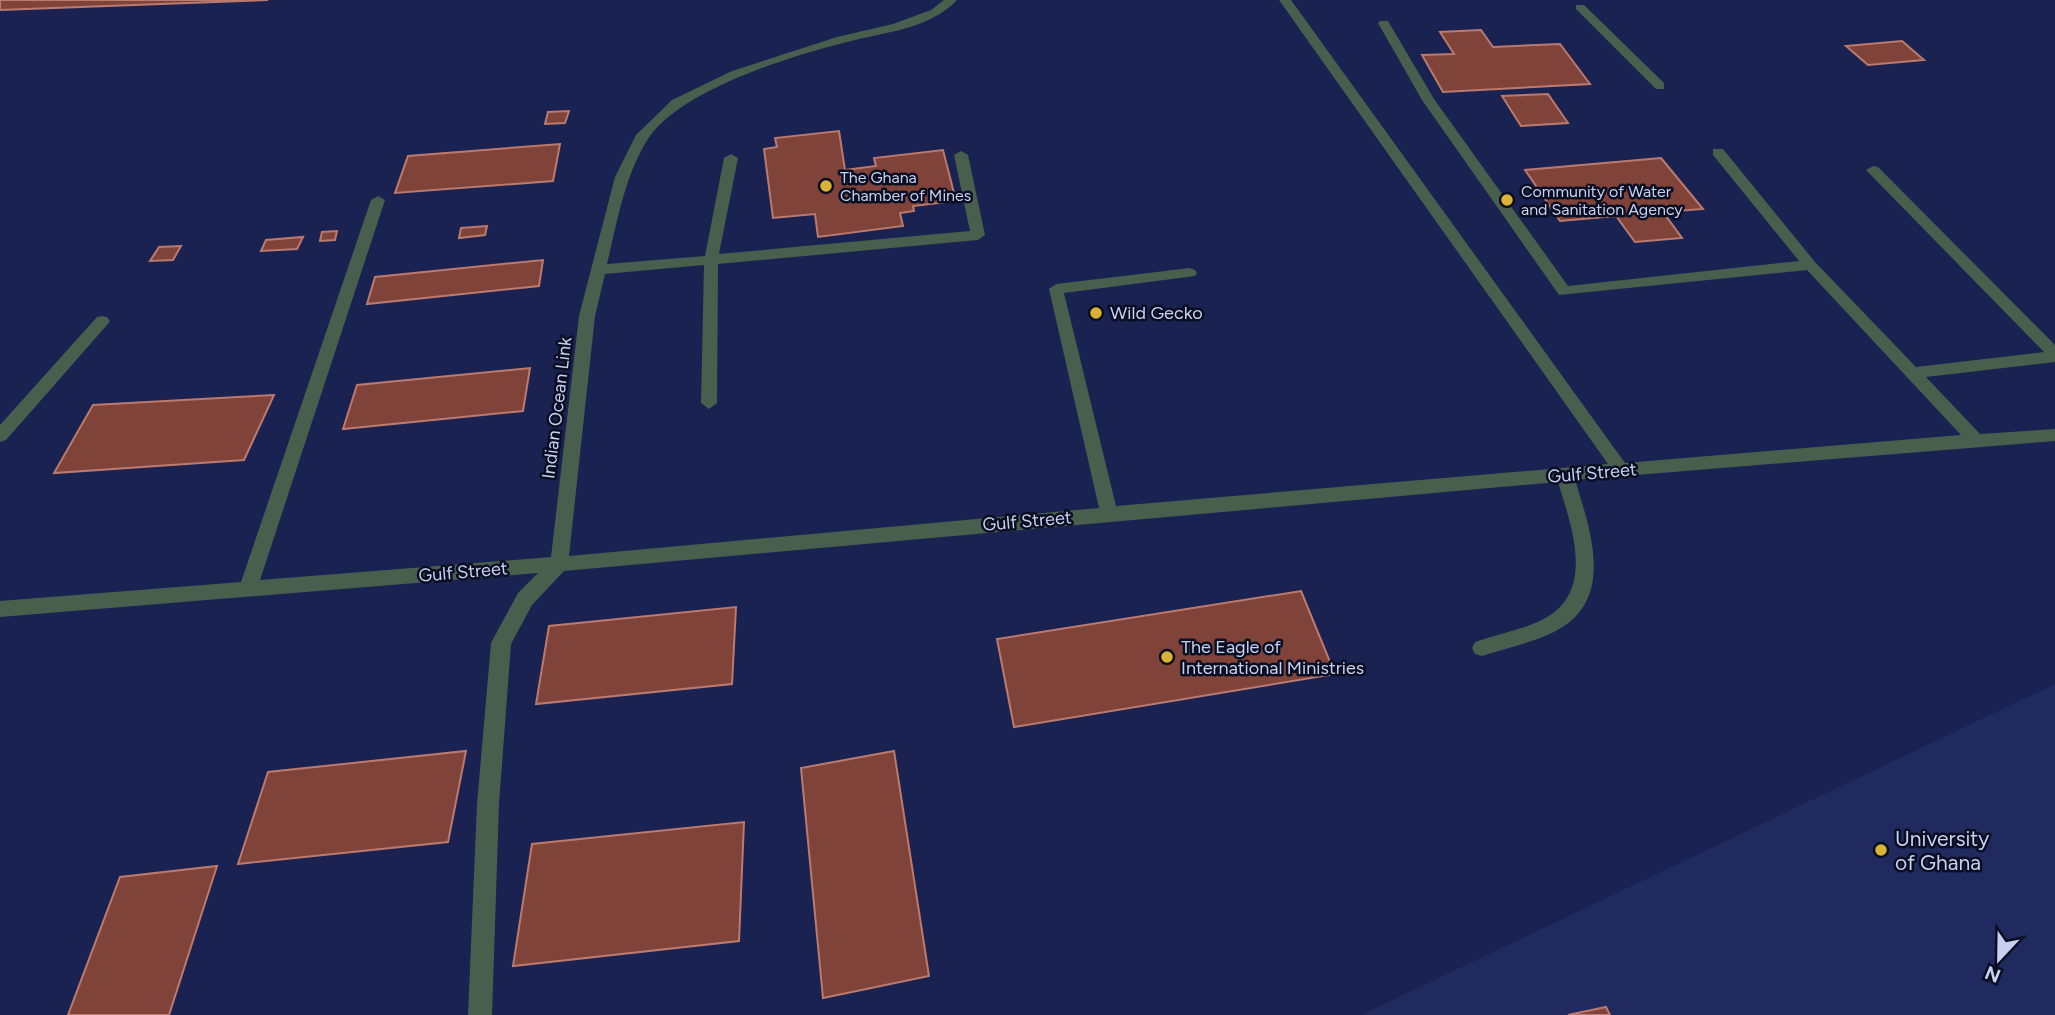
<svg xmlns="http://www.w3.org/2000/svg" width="2055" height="1015" font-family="Figtree,sans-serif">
  <rect width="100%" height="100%" fill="#192250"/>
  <path fill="#202a5f" d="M2055,684V1015H1361Z"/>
  <g fill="#7f4339" stroke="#bc7a6e" stroke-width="2">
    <path d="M0,0H268L0,10Z"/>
    <path d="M1481,30L1493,47L1560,44L1590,84L1443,92L1422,55L1454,54L1440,32Z"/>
    <path d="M1902,41L1924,60L1868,65L1846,46Z"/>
    <path d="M1548,94L1568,123L1521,126L1502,96Z"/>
    <path d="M569,111L565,123L545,124L548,112Z"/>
    <path d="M839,131L845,170L876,166L874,158L943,150L956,201L913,206L914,211L900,213L903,226L818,237L815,214L773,218L764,149L777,147L775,138Z"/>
    <path d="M560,144L553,181L395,193L408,156Z"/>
    <path d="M1661,158L1703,209L1663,212L1682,238L1635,242L1616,216L1560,221L1525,170Z"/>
    <path d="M487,226L485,235L459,238L461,228Z"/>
    <path d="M337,231L335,240L320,241L322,232Z"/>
    <path d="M303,237L297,249L261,251L266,240Z"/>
    <path d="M181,246L173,260L150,261L159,247Z"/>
    <path d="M543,260L539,286L367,304L375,277Z"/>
    <path d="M530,368L523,411L343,429L357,385Z"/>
    <path d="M274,395L244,460L54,473L93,405Z"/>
    <path d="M1301,591L1335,674L1014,727L997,639Z"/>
    <path d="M736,607L732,684L536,704L549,626Z"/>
    <path d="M466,751L448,842L238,864L268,772Z"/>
    <path d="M894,751L929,976L823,998L801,768Z"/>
    <path d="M744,822L739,941L513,966L532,844Z"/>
    <path d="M217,866L169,1015H68L120,877Z"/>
    <path d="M1606,1007L1610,1015H1568Z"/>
  </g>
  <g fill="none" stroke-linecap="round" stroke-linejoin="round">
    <g fill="#495f4e" fill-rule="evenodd">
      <path d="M944,0H957C933,26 891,32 859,39C800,53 677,89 646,142C624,179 617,223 607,264L705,256L724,158L731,154L738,158L719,254L970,231L954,155L961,151L968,155L985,235L978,240L718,264L717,403L709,409L701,403L704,265L605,274L595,316L569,556L1099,508L1049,289L1056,284L1190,268L1195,270L1197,273L1195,276L1064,293L1116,506L1608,464L1279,0H1291L1625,463L1961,435L1807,270L1559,295L1422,100L1378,23L1380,21H1388L1434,99L1568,286L1799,261L1713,155V149H1723L1815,262L1916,367L2044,352L1866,170L1873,166L1878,167L2055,345V362L1926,377L1980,434L2055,429V441L1575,480C1589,526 1614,593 1564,626C1540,642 1508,647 1482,656L1475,654L1472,648L1475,642C1500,633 1530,629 1552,614C1594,584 1570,522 1558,482L564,571L532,605L511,644L499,804L492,1015H468L477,804L491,643L518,593L538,573L0,617V601L241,582L371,200L378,196L385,200L260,580L551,557L579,316L615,177L636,135L672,100L732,71L837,37L893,24L931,10Z"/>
      <path d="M1576,5H1584L1664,83V89H1656L1576,9Z"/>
      <path d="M102,316L107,317L110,321L107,325L6,440L0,442V425L97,317Z"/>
    </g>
  </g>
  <g fill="#d9b334" stroke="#0a0e22" stroke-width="2.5">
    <circle cx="826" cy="186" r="7"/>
    <circle cx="1507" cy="200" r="7"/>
    <circle cx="1096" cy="313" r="7"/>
    <circle cx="1167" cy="657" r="7"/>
    <circle cx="1881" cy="850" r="7"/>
  </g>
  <g text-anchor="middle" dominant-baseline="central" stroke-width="5" stroke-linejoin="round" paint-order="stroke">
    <g font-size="16" fill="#c7d0ee" stroke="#0a0e22" text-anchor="start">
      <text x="840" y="177">The Ghana<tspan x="840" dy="18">Chamber of Mines</tspan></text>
      <text x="1521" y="191">Community of Water<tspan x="1521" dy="18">and Sanitation Agency</tspan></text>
    </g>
    <g font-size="18" fill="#c7d0ee" stroke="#0a0e22" text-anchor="start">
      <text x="1110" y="313">Wild Gecko</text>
      <text x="1181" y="647">The Eagle of<tspan x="1181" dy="21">International Ministries</tspan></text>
    </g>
    <g font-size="18" fill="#c7d0ee" stroke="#0a0e22">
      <text transform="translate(557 408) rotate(-83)">Indian Ocean Link</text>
      <text transform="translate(1592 473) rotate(-5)">Gulf Street</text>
      <text transform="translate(1027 521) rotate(-5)">Gulf Street</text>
      <text transform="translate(463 572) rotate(-5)">Gulf Street</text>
    </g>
    <g font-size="21" fill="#c7d0ee" stroke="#0a0e22" text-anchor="start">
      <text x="1895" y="838">University<tspan x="1895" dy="24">of Ghana</tspan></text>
    </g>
  </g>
  <g transform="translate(1999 959) rotate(202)" stroke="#0a0e22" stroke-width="5" paint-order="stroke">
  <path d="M0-5L12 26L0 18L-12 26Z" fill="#c7d0ee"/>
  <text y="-10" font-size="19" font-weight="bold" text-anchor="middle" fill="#c7d0ee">N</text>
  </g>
</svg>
